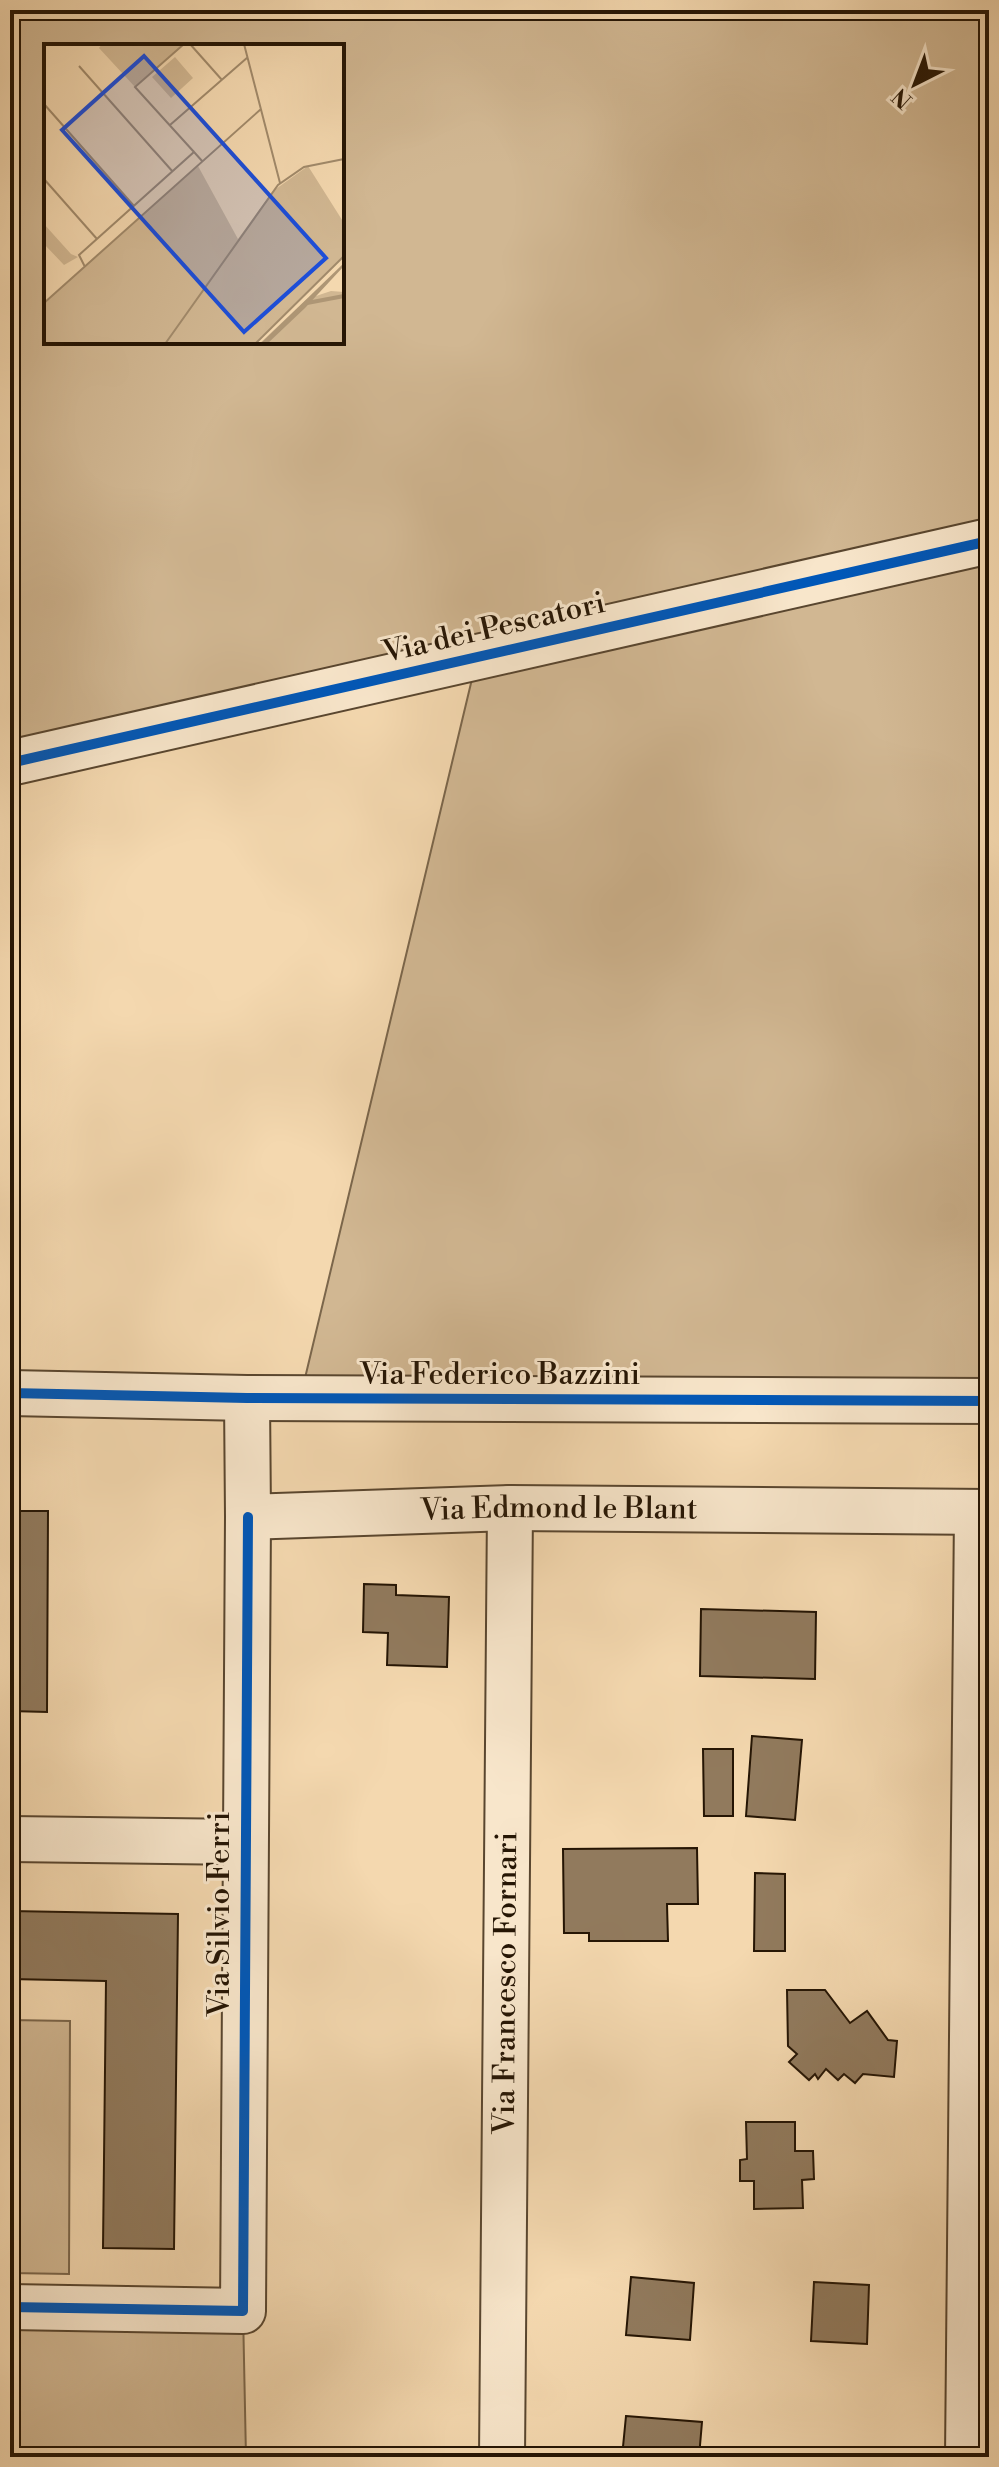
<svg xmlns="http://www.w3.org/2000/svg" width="999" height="2467" font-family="'Libre Bodoni',serif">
  <rect width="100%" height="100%" fill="#f4d8af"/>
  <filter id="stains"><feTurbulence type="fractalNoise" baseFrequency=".0025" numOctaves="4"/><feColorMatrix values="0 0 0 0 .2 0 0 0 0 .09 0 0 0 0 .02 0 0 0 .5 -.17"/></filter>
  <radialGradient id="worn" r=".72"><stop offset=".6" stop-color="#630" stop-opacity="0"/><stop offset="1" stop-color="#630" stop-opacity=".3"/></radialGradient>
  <g fill="#d1b792" stroke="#7b664b" stroke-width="2" fill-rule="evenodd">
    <path d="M10,10H989V1401L300,1399L477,658L10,762ZM46,46H342V342H46Z"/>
    <path d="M10,2020L70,2021L69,2274L10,2273Z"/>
    <path d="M10,2307L243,2311L246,2457H10Z"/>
  </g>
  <g fill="#917a5d" stroke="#251504" stroke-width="2">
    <path d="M10,1511H48L47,1712L10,1711Z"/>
    <path d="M364,1584L396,1585V1595L449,1597L447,1667L387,1665L388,1633L363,1632Z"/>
    <path d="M701,1609L816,1612L815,1679L700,1676Z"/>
    <path d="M752,1736L802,1740L795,1820L746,1816Z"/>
    <path d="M703,1749H733V1816H704Z"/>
    <path d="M697,1848L698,1904H667L668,1941H589V1933H564L563,1849Z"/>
    <path d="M755,1873L785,1874V1951H754Z"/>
    <path d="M10,1911L178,1914L174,2249L103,2248L106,1981L10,1979Z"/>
    <path d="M787,1990H825L850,2023L867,2011L888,2040L897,2041L894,2077L863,2074L855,2083L844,2074L838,2080L826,2069L818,2079L815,2074L809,2080L789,2062L797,2054L788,2046Z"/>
    <path d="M746,2122H795V2151H813L814,2179L802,2180L803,2208L754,2209V2181H740V2160L747,2159Z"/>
    <path d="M631,2277L694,2283L690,2340L626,2335Z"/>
    <path d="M814,2282L869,2285L867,2344L811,2341Z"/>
    <path d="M626,2416L702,2422L699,2457H622Z"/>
    <path d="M286,2447L377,2450V2457H286Z"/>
  </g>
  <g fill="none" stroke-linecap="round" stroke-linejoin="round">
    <g stroke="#59462f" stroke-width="48">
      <g id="minor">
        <path d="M10,763L989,541"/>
        <path d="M10,1393L247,1398L989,1401"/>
        <path id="s1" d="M247,1398L248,1517L510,1508L989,1512"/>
        <path d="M10,1839L244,1842"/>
        <path d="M10,2307L243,2311L248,1517"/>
        <path id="s2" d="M502,2457L510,1508"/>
        <path d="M968,2457L977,1512"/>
      </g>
    </g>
    <use href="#minor" stroke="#f8e6cb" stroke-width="44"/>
    <g stroke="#f8e6cb" stroke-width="15">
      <g id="cycleway">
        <path d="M10,763L989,541"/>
        <path d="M10,1393L247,1398L989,1401"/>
        <path d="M10,2307L243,2311L248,1517"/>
      </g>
    </g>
    <use href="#cycleway" stroke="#0057b8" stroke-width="10"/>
  </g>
  <g text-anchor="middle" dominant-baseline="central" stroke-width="6" stroke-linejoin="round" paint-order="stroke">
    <g font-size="30" fill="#251504" stroke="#f8e6cb">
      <text transform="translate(494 628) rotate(-13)">Via dei Pescatori</text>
      <text x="500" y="1375">Via Federico Bazzini</text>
      <text stroke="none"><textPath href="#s1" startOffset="430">Via Edmond le Blant</textPath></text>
      <text transform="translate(220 1914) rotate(-90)">Via Silvio Ferri</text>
      <text stroke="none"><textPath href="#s2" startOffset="474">Via Francesco Fornari</textPath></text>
    </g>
  </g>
  <g transform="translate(44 44)">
    <rect width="300" height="300" fill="#f4d8af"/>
    <path d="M58,0H140L91,43L55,4ZM131,13L149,34L127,54L108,33ZM154,122L194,195L229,147L264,122L300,179V212L210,300H0V259ZM0,180L27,210L34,213L20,221L0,200ZM287,247L300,248V300H215L263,255Z" fill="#d1b792"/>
    <path d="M300,219V222L261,264L223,300H216Z" fill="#ae9675"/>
    <path fill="none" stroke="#ae9675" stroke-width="4" d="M263,259L300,252"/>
    <path fill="none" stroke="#a18a6b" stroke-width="2" d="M140,0L91,43L150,108M146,0L178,36M200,0L236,139M35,22L129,128M0,60L90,162M126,81L204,13M0,135L53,195M41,223L35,211L150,108L159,118M0,259L217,65M121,300L234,141L260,123L300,115M211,300L300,212"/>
    <path fill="#1d4ed8" fill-opacity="0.15" stroke="#1d4ed8" stroke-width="4" d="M100,12L282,214L200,288L18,86Z"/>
    <rect width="300" height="300" fill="none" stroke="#251504" stroke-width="4"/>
  </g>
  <rect width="999" height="2467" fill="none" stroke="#f4d8af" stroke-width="40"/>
  <rect x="12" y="12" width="975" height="2443" fill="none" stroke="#251504" stroke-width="4"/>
  <rect x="20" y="20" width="959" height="2427" fill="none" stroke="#251504" stroke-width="2"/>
  <g transform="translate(915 84) rotate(222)" stroke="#f8e6cb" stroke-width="6" paint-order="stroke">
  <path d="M0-6L14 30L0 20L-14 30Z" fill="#251504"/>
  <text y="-12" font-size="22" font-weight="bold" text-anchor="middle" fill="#251504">N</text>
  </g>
  <rect width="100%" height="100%" filter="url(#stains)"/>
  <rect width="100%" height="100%" fill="url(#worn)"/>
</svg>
